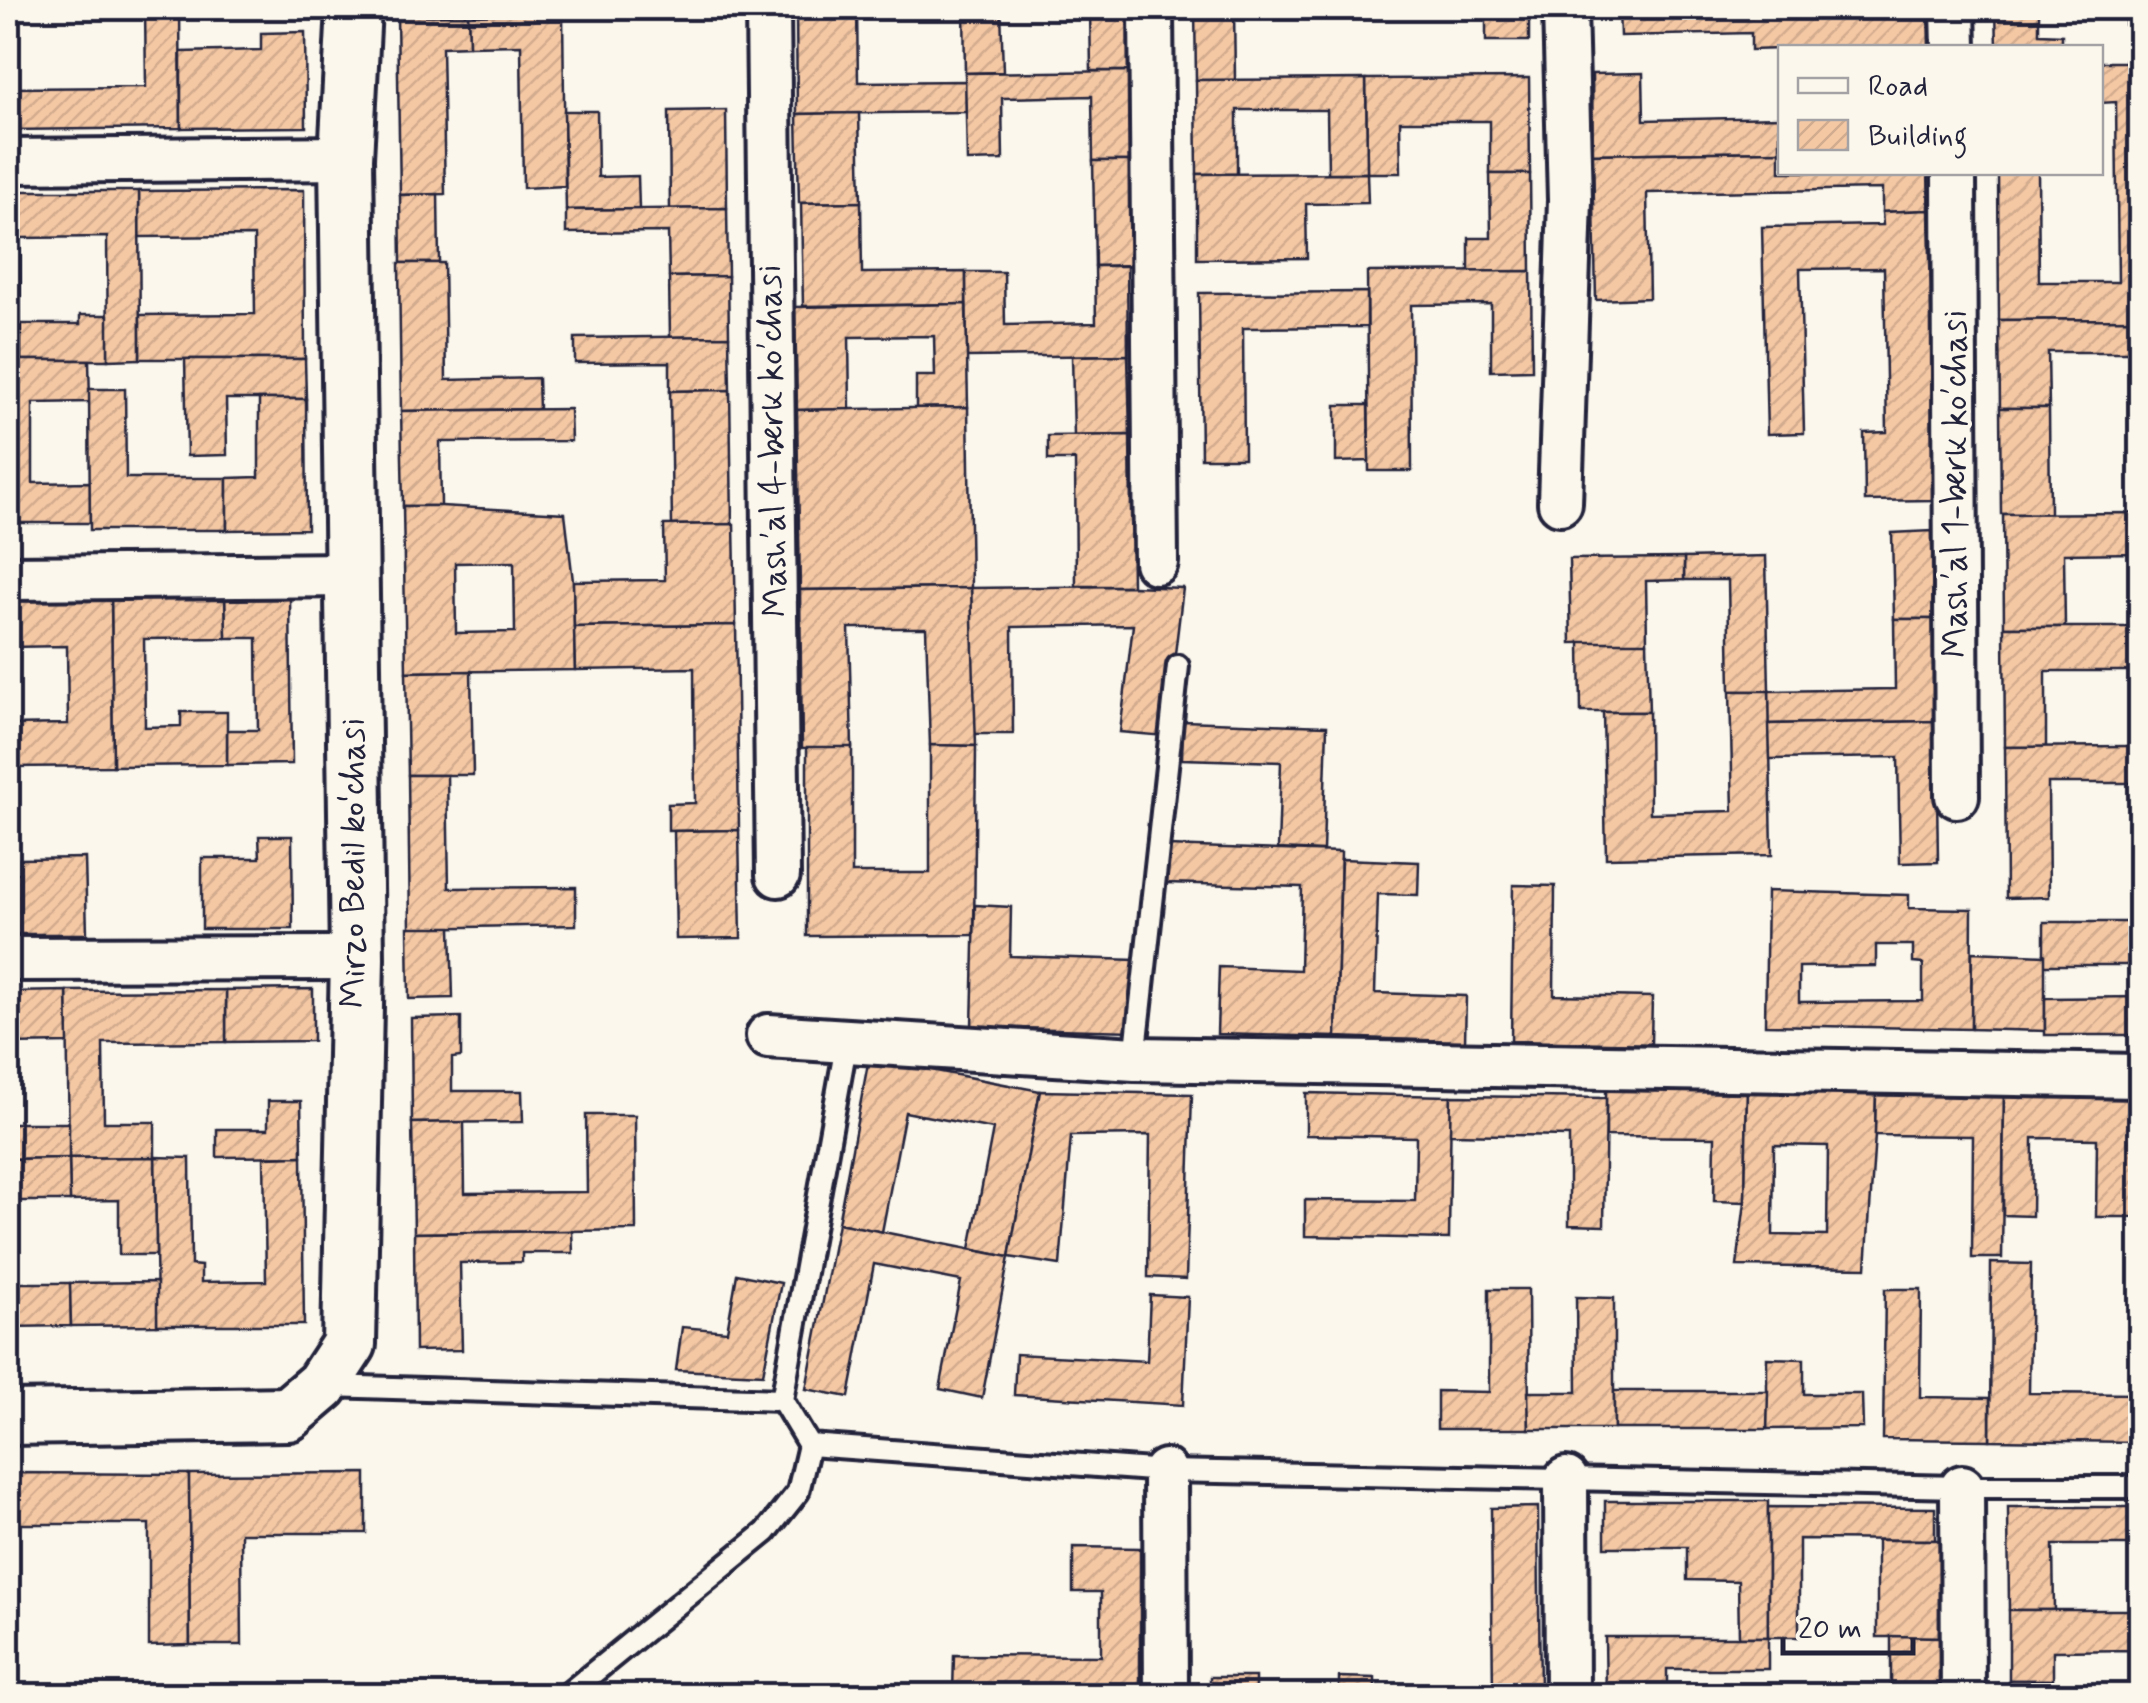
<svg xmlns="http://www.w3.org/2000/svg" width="2148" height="1703" font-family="Mynerve,sans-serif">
  <defs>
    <pattern id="building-hatch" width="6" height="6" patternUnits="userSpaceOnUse" patternTransform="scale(2.5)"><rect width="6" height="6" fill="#f5c8a4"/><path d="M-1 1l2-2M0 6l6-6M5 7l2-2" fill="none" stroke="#d2ac8e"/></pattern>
  </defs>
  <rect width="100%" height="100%" fill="#fbf7ec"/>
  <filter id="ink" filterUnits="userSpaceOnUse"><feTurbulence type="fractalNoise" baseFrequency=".01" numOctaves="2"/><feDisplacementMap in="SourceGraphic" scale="20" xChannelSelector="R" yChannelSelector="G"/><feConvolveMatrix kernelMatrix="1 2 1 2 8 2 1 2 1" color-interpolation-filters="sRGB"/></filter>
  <g filter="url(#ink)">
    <g fill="url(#building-hatch)" stroke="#22223b" stroke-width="2.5" fill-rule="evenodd">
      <path d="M145,8H180L181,128L8,130V88L146,87Z"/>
      <path d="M397,8H465V15L397,16Z"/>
      <path d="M796,8H857L858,82L966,81V112L797,114Z"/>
      <path d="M964,8H1001L1003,72L965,73Z"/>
      <path d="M1090,8H1128L1129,71H1091Z"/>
      <path d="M1195,8H1234L1235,80H1196Z"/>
      <rect x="1486" y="8" width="43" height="33"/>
      <path d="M1619,8H1928L1929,48H1780V49L1751,50V33L1620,36Z"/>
      <path d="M1996,8H2039V34L2062,35V48H1997Z"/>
      <path d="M2125,8H2140V62H2126Z"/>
      <path d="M528,14H563L565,186L523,188L521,45L469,46L468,15Z"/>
      <path d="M468,15L469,46L442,47L445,194L400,195L397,16Z"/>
      <path d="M305,32L306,127L181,128V52L261,50V33Z"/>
      <path d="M2100,62H2140V319L1999,320L1998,172H2038L2039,282H2118L2116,102L2100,103Z"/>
      <path d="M1129,71L1131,161H1093L1092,96L1002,98L1003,160L967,161L965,73Z"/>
      <path d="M1643,73L1644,120L1780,117V151L1593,154L1592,74Z"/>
      <path d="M1529,78L1530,174H1490V121H1400L1401,173H1367L1366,79Z"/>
      <path d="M1366,79L1367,173H1328L1327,110H1237V174H1197L1196,80Z"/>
      <path d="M726,110L727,208L670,209L669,111Z"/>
      <path d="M564,111H597L598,177L638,176L639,209L566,210Z"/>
      <path d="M859,113L861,202L799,203L797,114Z"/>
      <path d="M1780,151V172H1928L1929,210L1882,212V189L1647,193L1649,298L1596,300L1593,154Z"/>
      <path d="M1093,161H1131L1132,265L1095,266Z"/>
      <path d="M1367,173L1368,203L1306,204L1307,258L1197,259V174Z"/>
      <path d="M1490,174H1530L1531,271L1469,272V238H1491Z"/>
      <path d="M304,190L305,359H140V315L255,314L254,236L139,237V191Z"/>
      <path d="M8,191H20L21,360H8Z"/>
      <path d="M20,191H139L140,359L108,360L107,237L20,238Z"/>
      <path d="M438,194L439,263H401L400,195Z"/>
      <path d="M861,202L862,273L966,272V304L803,306L801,203Z"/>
      <path d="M727,208L728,276L669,277L668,232L566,233V210Z"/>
      <path d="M1929,210L1935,500L1865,501L1864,433L1887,432L1884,268L1800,269L1804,433L1767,434L1762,227L1883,225L1882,212Z"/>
      <path d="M399,263H444L446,380L538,378L539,409L401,411Z"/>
      <path d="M1095,266H1127L1128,355L967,357L966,272H1004L1005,325L1096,323Z"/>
      <path d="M1531,271L1532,370L1491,371V304L1411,305L1412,471H1369L1367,272Z"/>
      <path d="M728,276L729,336L670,337L669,277Z"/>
      <path d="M1367,292V327L1243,328L1244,458H1201L1199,293Z"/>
      <path d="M966,304L968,407L916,408V376H935L934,336L849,337L850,409L797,410L795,307Z"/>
      <path d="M80,315H108V360H21V324H80Z"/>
      <path d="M2140,319V406L2131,407V352H2048L2049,408H2000L1999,320Z"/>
      <path d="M729,336L730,390L670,391V362L575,363V338Z"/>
      <path d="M1128,355L1130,435L1074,436L1072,356Z"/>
      <path d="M185,359H305L306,399H226L227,455L187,456Z"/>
      <path d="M8,360H89L90,402L33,403V483L90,482V523H8Z"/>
      <path d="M89,389H125L126,478H227V530H90Z"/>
      <path d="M730,390L732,524L672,525L670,391Z"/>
      <path d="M259,399H306L307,529L227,530V478L259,477Z"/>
      <path d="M1336,405H1368L1369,461L1336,462Z"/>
      <path d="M968,407L971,588L800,590L797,410Z"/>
      <path d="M2000,408H2049L2050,514H2001Z"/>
      <path d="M570,409L571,441L440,442L441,506H403L401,411Z"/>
      <path d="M1130,435L1132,586H1076L1075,460H1048V436Z"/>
      <path d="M403,506H441L565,513L573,581L575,670L406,672ZM514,562L515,632L456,633L455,563Z"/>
      <path d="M2140,513V627H2138V553L2064,554L2065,627H2004L2003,514Z"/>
      <path d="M734,524L736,625L574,627L573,581L665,580L664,525Z"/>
      <path d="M1932,531L1933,619H1894L1892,533Z"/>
      <path d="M1766,556L1769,691H1730L1728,580H1684V558Z"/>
      <path d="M1684,558V580L1646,581L1647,642L1571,643L1569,559Z"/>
      <path d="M1132,586L1183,588L1165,736L1120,732L1133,625L1012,627L1013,734H974L971,588Z"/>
      <path d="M971,588L976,746L930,745L926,628H849L852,747L802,748L800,590Z"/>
      <path d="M290,597L292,764L227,765V730H258L257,638H226L225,598Z"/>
      <path d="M225,598L226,638L144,639L145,727L181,726V712H227V765L113,766L111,599Z"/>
      <path d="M111,599L113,766L8,767V725L68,724L67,646L8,647V600Z"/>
      <path d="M1894,619H1933L1936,721L1769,724V691L1895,689Z"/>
      <path d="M736,625L739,830L668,831V804L695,803L694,668L575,670L574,627Z"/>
      <path d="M2004,627H2140V746H2132L2131,671H2046V747H2005Z"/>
      <path d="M1580,642H1647L1649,712H1581Z"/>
      <path d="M471,671L473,775H408L406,672Z"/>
      <path d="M1730,691H1769L1772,855L1606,858L1603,712H1649L1650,813L1733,811Z"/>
      <path d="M1183,721L1327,726L1323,851L1278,849L1281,762L1182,759Z"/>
      <path d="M1936,721L1938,862L1900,863L1898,757L1770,759L1769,724Z"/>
      <path d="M930,745L976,746L974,935L807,936V747H852V873H930Z"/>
      <path d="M2132,746H2140V783H2048L2049,897L2006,898L2005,747Z"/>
      <path d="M19,766V803H8V767Z"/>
      <path d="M408,775H447L449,888L576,887V925L410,928Z"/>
      <path d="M739,830L741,938L676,939L674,831Z"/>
      <path d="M259,836H292L293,929H202V858H260Z"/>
      <path d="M1168,846L1341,852L1336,1037L1217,1034L1219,967L1300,970L1302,887L1167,883Z"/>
      <path d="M85,858L87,934H20V859Z"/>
      <path d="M1341,859L1419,862L1418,895L1378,894L1375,993L1466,996L1465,1042L1336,1037Z"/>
      <rect x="8" y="873" width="12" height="61"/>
      <path d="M1513,885L1555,886L1554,995L1652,997L1651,1044L1511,1041Z"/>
      <path d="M1767,891L1909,895V908L1972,909L1971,1029L1765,1025ZM1876,945H1913V963L1923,964V1001L1799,1002V967L1876,966Z"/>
      <path d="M975,905L1011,907L1010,956L1136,960L1134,1031L972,1027Z"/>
      <rect x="2044" y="922" width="96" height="43"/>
      <path d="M408,927H451L453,998L409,999Z"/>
      <path d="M1972,952L2045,955V1031L1971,1029Z"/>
      <path d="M313,989V1041L226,1042V990Z"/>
      <path d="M226,990V1042L103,1043L104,1122H155V1157L69,1158L67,991Z"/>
      <path d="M67,991L68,1043L8,1044V992Z"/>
      <path d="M2140,997V1035H2045V998Z"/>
      <path d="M461,1017V1057L452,1058V1091H522L523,1122L412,1123L411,1018Z"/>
      <path d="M869,1058L1040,1091L1009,1257L970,1249L993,1129L905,1112L882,1232L838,1223Z"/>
      <path d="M1606,1090L1747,1092L1745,1202L1714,1201L1715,1137L1606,1136Z"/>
      <path d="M1040,1091L1192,1094L1186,1279L1148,1277L1150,1135L1071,1136L1060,1265L1009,1257Z"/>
      <path d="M1747,1092L1876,1094L1875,1135L1866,1268L1737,1266L1745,1202ZM1774,1145L1828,1146L1827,1236L1773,1235Z"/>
      <path d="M1306,1093L1451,1096L1449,1239L1305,1236V1200L1415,1201L1416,1137L1306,1135Z"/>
      <path d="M1876,1094L2004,1096L2002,1258H1972L1973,1136L1875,1135Z"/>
      <path d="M1451,1096L1606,1098L1604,1226L1569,1225V1136L1450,1134Z"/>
      <path d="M2004,1096L2136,1098L2135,1217H2096L2097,1139L2033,1138L2032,1216L2003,1215Z"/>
      <path d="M268,1101H301L302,1156L217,1157V1129H268Z"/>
      <path d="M586,1115H635L636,1230L414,1233L412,1123L464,1122L465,1193L587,1192Z"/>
      <path d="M8,1123H69V1158L8,1159Z"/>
      <path d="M302,1156L304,1325H157L155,1157L190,1158L191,1265L201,1266V1282L266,1281L264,1157Z"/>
      <path d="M155,1157L156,1255H119V1200L70,1201L69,1158Z"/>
      <path d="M69,1158L70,1201H10L11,1283H70L71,1326L8,1327V1159Z"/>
      <path d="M838,1223L1009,1257L982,1398L940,1389L961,1281L874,1264L849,1397L806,1389Z"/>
      <path d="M572,1231L573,1253H522V1262L460,1263L462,1350L415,1351L414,1233Z"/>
      <path d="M1991,1263L2031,1264L2029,1393L2140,1394V1442L1990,1440Z"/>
      <path d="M737,1274L781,1283L763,1374L676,1370L682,1327L727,1331Z"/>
      <path d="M157,1282V1325L71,1326L70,1283Z"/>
      <path d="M1489,1289H1528L1529,1429H1437V1391L1489,1392Z"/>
      <path d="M1885,1289H1921L1920,1397L1990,1398V1440L1883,1439Z"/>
      <path d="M1150,1295L1188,1297L1183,1405L1014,1395L1016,1354L1147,1361Z"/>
      <path d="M1576,1297L1614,1298V1429H1529L1528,1392H1577Z"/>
      <path d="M1767,1358L1804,1359V1394H1862L1863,1428L1767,1429Z"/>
      <path d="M1614,1391H1768L1767,1429H1614Z"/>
      <path d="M8,1473L189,1474L190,1645L149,1646V1524H14L15,1646H8Z"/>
      <path d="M366,1473V1533H241L242,1645H190L189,1474Z"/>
      <path d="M1605,1501H1768V1637H1739L1738,1581L1687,1580V1547H1605Z"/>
      <path d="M1538,1507L1540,1695H1493L1491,1508Z"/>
      <path d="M1768,1507L1935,1508V1540L1799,1539V1637H1768Z"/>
      <path d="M2008,1507H2140V1610H2132V1545H2053L2054,1610H2009Z"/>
      <path d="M1877,1540H1940L1939,1637H1877Z"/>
      <path d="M1073,1547L1140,1548V1694L953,1693L954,1655L1101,1656V1592H1073Z"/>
      <path d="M2009,1610H2140V1696H2137V1650L2053,1651V1680H2009Z"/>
      <path d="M1891,1636L1939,1637V1696H1891Z"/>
      <path d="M1605,1637H1768V1669H1667V1696H1606Z"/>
      <rect x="1210" y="1677" width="45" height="19"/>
      <path d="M1339,1677L1375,1678V1696H1339Z"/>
      <rect x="2009" y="1680" width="39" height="16"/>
      <path d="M972,1693L1140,1694V1696H972Z"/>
    </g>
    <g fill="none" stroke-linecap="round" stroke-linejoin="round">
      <g stroke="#22223b" stroke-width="28">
        <g id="service">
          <path d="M847,1040L782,1400L809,1445L1165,1471L1962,1487H2140"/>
          <path d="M1135,1059L1178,666"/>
          <path d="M329,1386L782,1400"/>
          <path d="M565,1696L766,1532L798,1492L809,1445"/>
        </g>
      </g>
      <g stroke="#22223b" stroke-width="50">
        <g id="minor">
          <path d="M768,8L778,875"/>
          <path d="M1151,8L1156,562"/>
          <path d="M1953,8L1954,48"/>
          <path d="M8,161L346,158"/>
          <path d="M1954,172L1957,796"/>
          <path d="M1560,503L1570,200L1565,8"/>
          <path d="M8,578L351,575"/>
          <path d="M8,959L357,958"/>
          <path d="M768,1036L1135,1059L2140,1076"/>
          <path d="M1165,1471L1166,1696"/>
          <path d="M1566,1479L1567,1696"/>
          <path d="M1962,1487L1963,1696"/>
        </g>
      </g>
      <g stroke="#22223b" stroke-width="60">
        <path id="tertiary" d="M8,1418L288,1414L322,1385L349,1344L357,958L346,158L354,8"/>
      </g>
      <use href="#service" stroke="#fbf7ec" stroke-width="20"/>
      <use href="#minor" stroke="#fbf7ec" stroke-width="42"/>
      <use href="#tertiary" stroke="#fbf7ec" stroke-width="52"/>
    </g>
  </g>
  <g text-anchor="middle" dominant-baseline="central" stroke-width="8" stroke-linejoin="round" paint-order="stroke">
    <g font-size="35" fill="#22223b" stroke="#fbf7ec">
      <text transform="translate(773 441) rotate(-91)">Mashʼal 4-berk koʼchasi</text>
      <text transform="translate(1956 484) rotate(-90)">Mashʼal 1-berk koʼchasi</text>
      <text transform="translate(354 863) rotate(-90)">Mirzo Bedil koʻchasi</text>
    </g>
  </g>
  <rect width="2148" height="1703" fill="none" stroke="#fbf7ec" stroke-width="40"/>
  <rect x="20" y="20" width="2108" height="1663" fill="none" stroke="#22223b" stroke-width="4" filter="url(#ink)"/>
  <rect x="1778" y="45" width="325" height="130" fill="#fbf7ec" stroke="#a4a2a5" stroke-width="2.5"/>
  <rect x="1798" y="78" width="50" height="15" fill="#fbf7ec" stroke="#a4a2a5" stroke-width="2.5"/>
  <text x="1868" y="95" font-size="30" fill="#22223b">Road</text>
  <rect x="1798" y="120" width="50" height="30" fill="url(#building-hatch)" stroke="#a4a2a5" stroke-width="2.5"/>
  <text x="1868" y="145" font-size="30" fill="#22223b">Building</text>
  <path d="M1783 1638v15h130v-15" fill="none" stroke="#22223b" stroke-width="5"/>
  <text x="1798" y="1638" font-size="30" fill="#22223b" stroke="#fbf7ec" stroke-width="8" paint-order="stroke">20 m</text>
</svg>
